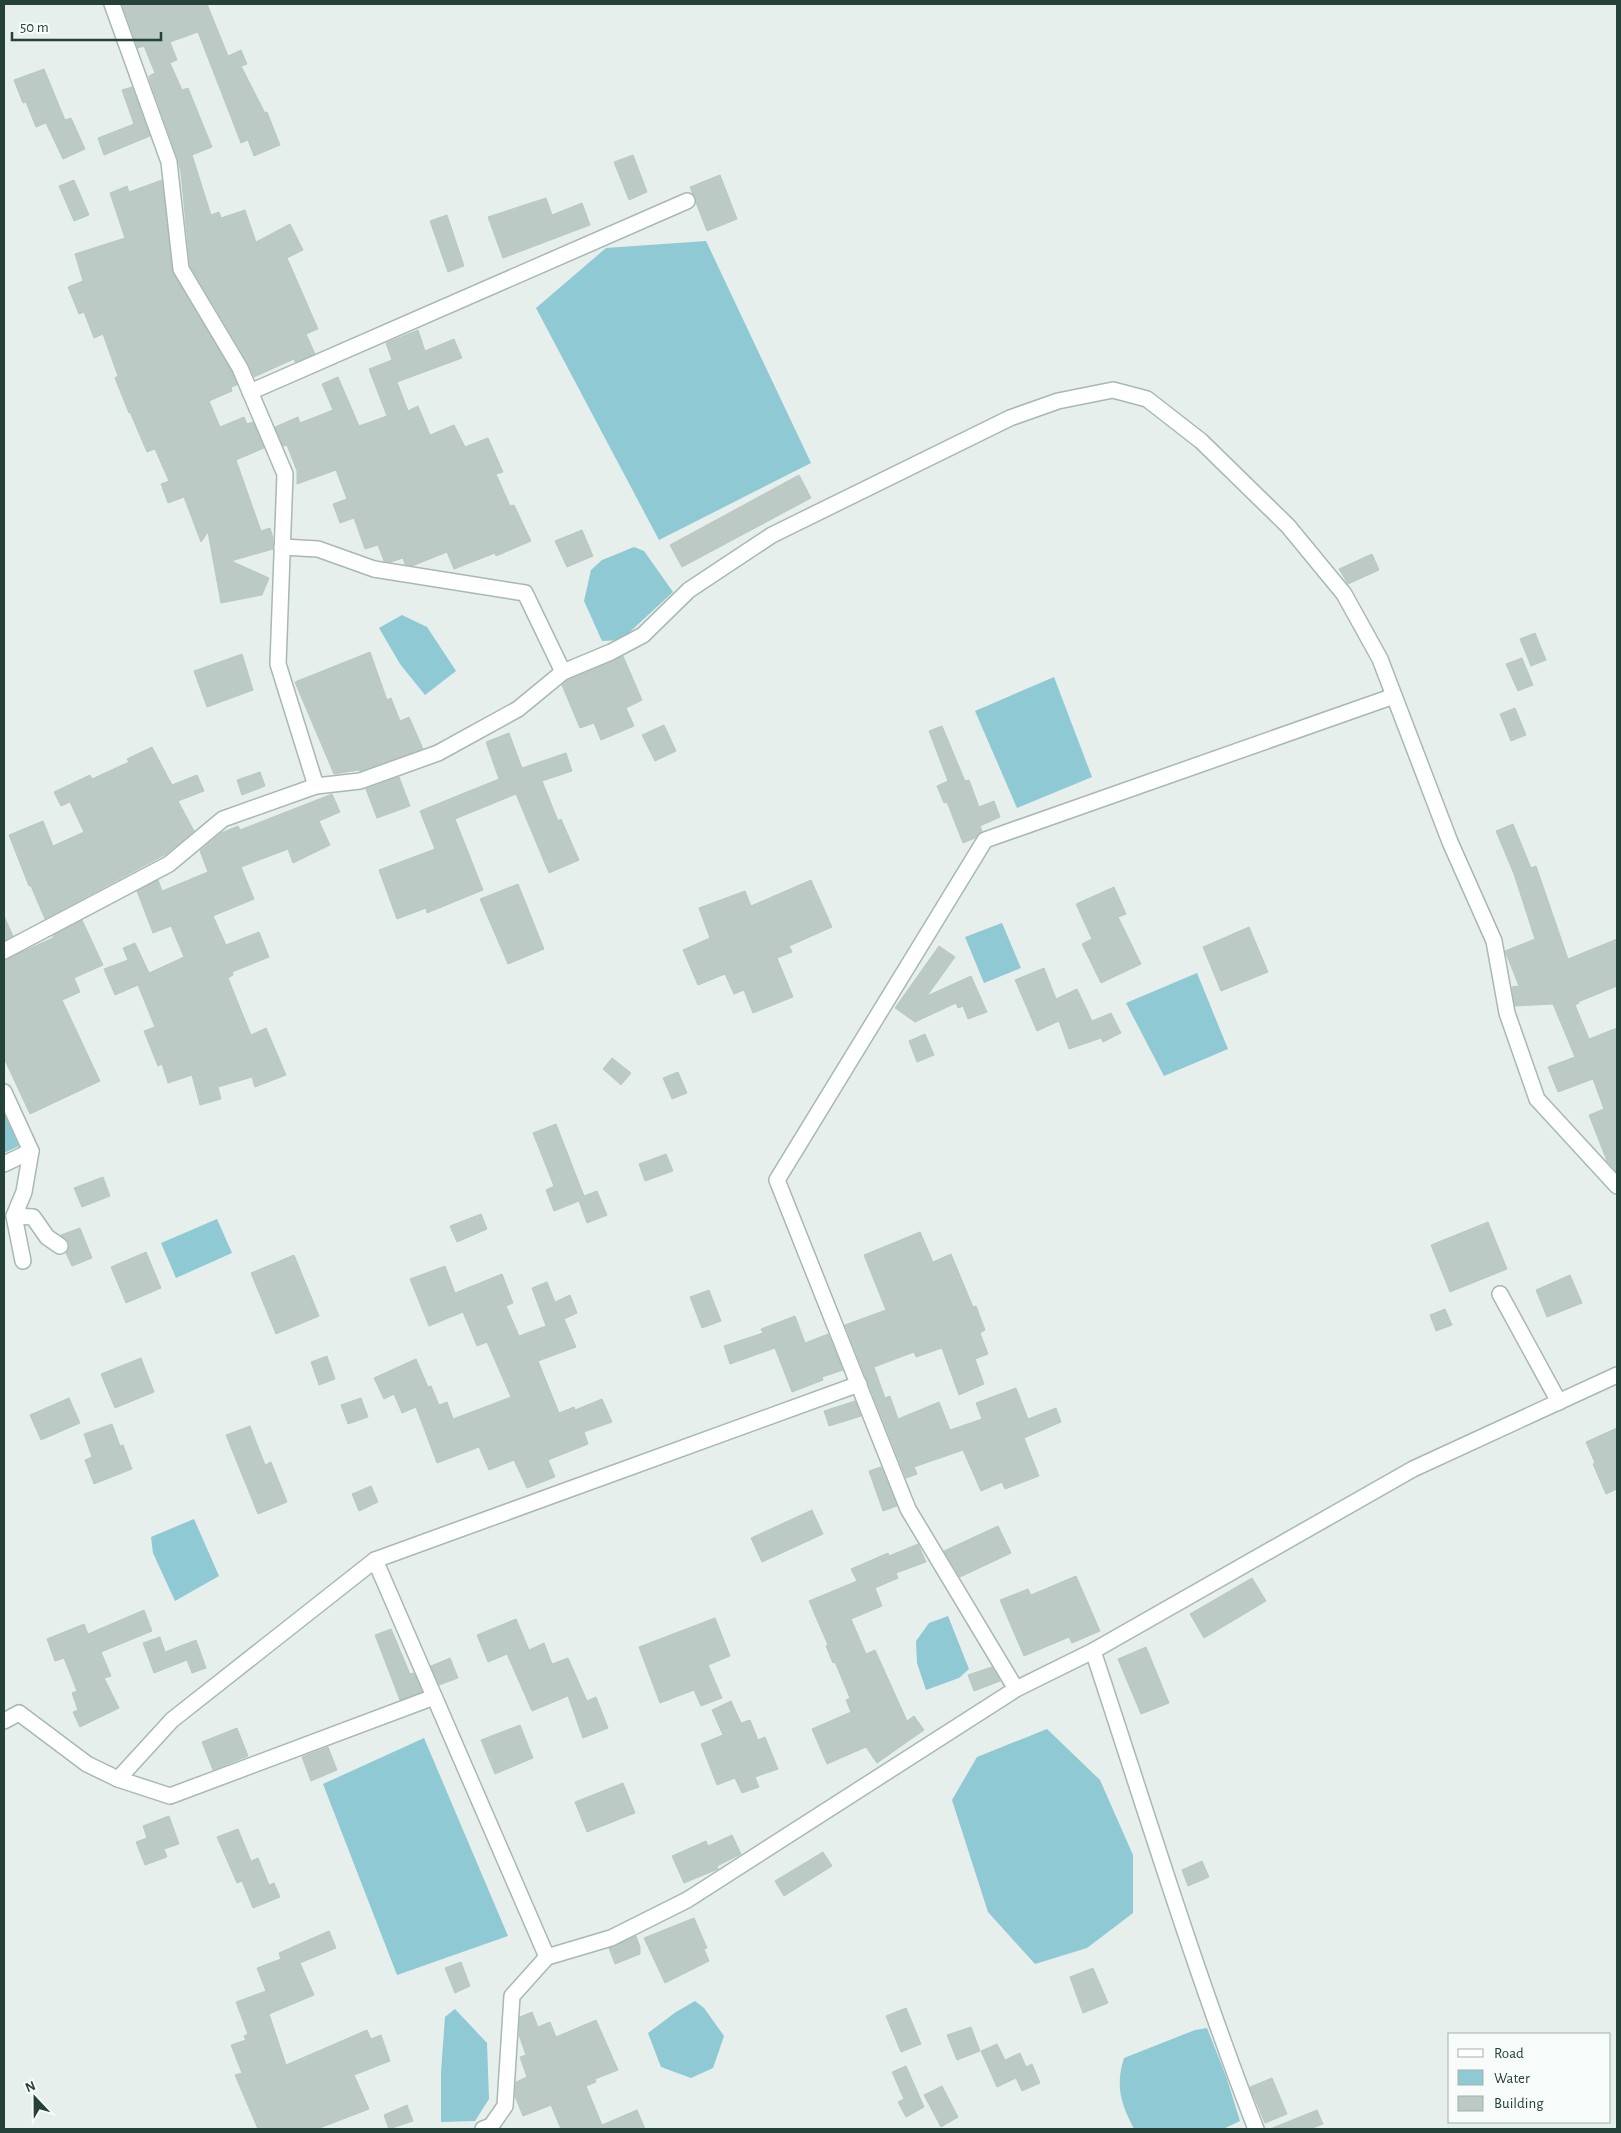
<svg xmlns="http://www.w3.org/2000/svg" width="1621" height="2133" font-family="'Alegreya Sans',sans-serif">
  <rect width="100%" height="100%" fill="#e6efeb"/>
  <g fill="#8ec9d4">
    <path d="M706,241L811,463L659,540L536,308L606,248Z"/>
    <path d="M634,547L644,551L673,592L621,640L602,641L584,601L591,570L602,560Z"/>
    <path d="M402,615L427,627L456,671L425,695L400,664L379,628Z"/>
    <path d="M1054,677L1092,777L1017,808L975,711Z"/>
    <path d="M1002,923L1021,968L984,983L965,937Z"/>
    <path d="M1197,973L1228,1049L1164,1076L1126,1003Z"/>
    <path d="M4,1113L19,1146L4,1153Z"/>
    <path d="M217,1219L232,1253L176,1278L161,1243Z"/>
    <path d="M194,1519L219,1576L175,1601L153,1553L151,1537Z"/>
    <path d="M948,1616L969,1669L959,1678L926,1690L917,1663L916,1641L929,1623Z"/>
    <path d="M1047,1729L1100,1780L1133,1855V1913L1087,1948L1035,1964L988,1912L952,1800L977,1757Z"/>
    <path d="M424,1738L508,1936L397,1975L323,1784Z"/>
    <path d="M695,2001L704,2008L724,2036L713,2068L691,2078L661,2067L648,2033L676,2012Z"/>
    <path d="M455,2009L487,2043L489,2099L475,2121L441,2122V2072L445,2017Z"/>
    <path d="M1207,2028L1226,2076L1240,2121L1223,2129H1134C1121,2104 1115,2086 1124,2058L1195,2030Z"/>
  </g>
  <g fill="#bbcac4" stroke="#b8c9c2">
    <path d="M122,4H207L228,56L241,50L247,64L241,66L265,113L267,112L280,145L254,156L248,140L241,143L198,32L170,42L177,60L170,63L182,90L188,88L212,147L192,155L211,215L219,212L221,218L245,210L256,242L290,224L303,250L287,258L318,329L306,334L315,354L295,362L294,359L254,377L248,363L190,266L181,173L178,159L150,81L149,76L155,73L144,46L138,48Z"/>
    <path d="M44,69L65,120L71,118L85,149L63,159L46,123L36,127L26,102L23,103L14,80Z"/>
    <path d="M132,87L150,136L104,155L98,138L134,124L122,90Z"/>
    <path d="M633,155L647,192L629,200L614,162Z"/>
    <path d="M720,175L737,219L707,231L690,187Z"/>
    <path d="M74,180L89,215L74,221L59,186Z"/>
    <path d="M162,180L173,273L232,372L237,385L231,387L232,391L209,401L220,427L244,417L247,424L253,422L264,448L236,460L261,531L270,528L273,538V549L231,561L269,578L262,595L221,603L208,532L201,542L184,497L168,503L161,484L169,481L155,449L147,452L130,412L129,413L115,378L118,376L103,334L94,338L84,312L79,314L68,287L83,281L75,254L125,238L110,193L127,186L129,192Z"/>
    <path d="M546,198L552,215L582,203L590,225L503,258L488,217Z"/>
    <path d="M447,215L464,266L448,272L430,221Z"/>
    <path d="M418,330L425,351L454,339L462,358L397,382L408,411L418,406L430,435L454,425L465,447L488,438L503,472L496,474L510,506L514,505L531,541L496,556L495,553L454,569L447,552L412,566L405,564L403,558L391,562L384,561L378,545L365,549L354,518L340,523L333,504L347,499L336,470L297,484V471L287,445L283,446L275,427L298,417L300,423L333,410L322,384L338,377L359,426L387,416L369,369L392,360L386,343Z"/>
    <path d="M799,475L811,498L682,567L670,545Z"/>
    <path d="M582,530L593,556L567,567L555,541Z"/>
    <path d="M1372,554L1379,570L1348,584L1339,569Z"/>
    <path d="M1535,633L1546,660L1531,666L1520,639Z"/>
    <path d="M370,652L387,700L391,698L400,721L409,717L423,749L360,771L359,770L334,774L295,682Z"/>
    <path d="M242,654L253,690L207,707L194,671Z"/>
    <path d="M623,656L642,700L626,708L634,726L601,740L594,723L580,728L562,685L568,680Z"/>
    <path d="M1522,658L1533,685L1518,691L1506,664Z"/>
    <path d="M1515,708L1526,735L1511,741L1500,714Z"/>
    <path d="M664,725L676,751L655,761L642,735Z"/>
    <path d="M942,726L965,781L969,780L979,807L994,801L1000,817L980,826L982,831L975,838L963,843L947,802L944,803L937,786L948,781L929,731Z"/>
    <path d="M509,733L522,768L566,753L572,771L542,781L558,821L561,819L579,860L549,873L516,794L455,819L483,890L427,913L426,908L397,919L379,870L435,849L420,811L499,779L486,742Z"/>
    <path d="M152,747L172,785L197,775L204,791L178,801L194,831L166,854L45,919L31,886H29L9,835L43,821L53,846L84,832L70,802L61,806L54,792L90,775L92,779L129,762L127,759Z"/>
    <path d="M260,772L265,786L242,795L237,780Z"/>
    <path d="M399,777L410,806L377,818L366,789Z"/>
    <path d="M332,794L340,812L319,821L330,845L293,863L288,849L241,867L254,899L213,916L226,945L259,932L269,957L232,972L233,975L228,978L251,1035L266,1028L286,1075L255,1087L252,1077L218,1087L221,1099L200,1105L192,1075L168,1083L162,1064L158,1066L144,1031L155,1027L138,985L115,995L104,969L128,960L123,948L135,943L149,973L184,957L171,926L153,933L137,891L158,880L162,891L208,872L200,851L221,833L238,826L240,830Z"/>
    <path d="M1513,824L1531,868L1536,866L1568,959L1617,939V986L1578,1002L1579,1003L1575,1005L1589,1039L1617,1028V1172L1607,1161L1589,1115L1604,1109L1593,1079L1558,1092L1548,1067L1575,1057L1553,1004L1515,1006L1512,987L1519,986L1505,951L1535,939L1514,874L1496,831Z"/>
    <path d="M811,880L832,927L789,946L792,952L777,958L793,997L753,1013L744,990L734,994L725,974L698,985L683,950L710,938L699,908L745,891L751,906Z"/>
    <path d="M518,884L544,949L508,964L480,899Z"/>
    <path d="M1114,887L1126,914L1118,917L1141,964L1101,983L1082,944L1092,939L1076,904Z"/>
    <path d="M4,916L13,936L4,941Z"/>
    <path d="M82,920L103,965L74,978L80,992L62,1000L100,1081L30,1114L4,1058V960L53,938V936Z"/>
    <path d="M1249,927L1268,972L1221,991L1203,947Z"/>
    <path d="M939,946L955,957L927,996L971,976L987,1012L968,1019L963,1006L958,1008L956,1003L915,1022L895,1008Z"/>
    <path d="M1044,968L1056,999L1077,989L1092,1021L1111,1013L1121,1033L1103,1042L1101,1038L1069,1049L1059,1021L1037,1031L1015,980Z"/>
    <path d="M925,1034L934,1055L917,1062L909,1041Z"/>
    <path d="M612,1058L631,1073L621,1085L603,1069Z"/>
    <path d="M678,1072L687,1093L672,1099L663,1078Z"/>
    <path d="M556,1124L584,1196L597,1191L607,1215L587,1223L579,1201L554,1211L546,1190L554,1186L533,1133Z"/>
    <path d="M666,1154L673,1171L645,1181L639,1164Z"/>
    <path d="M103,1177L110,1196L82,1207L74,1188Z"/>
    <path d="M481,1214L487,1229L457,1242L450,1226Z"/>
    <path d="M1488,1222L1507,1269L1450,1292L1431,1245Z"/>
    <path d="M80,1228L92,1258L72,1266L66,1253L69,1247V1242L61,1235Z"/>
    <path d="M920,1232L933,1262L951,1254L973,1307L976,1306L985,1330L980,1333L988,1354L975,1359L984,1384L959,1395L942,1348L916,1357L914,1352L874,1367L885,1398L890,1396L898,1419L939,1402L950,1430L982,1419L976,1403L1016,1388L1028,1419L1056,1408L1061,1422L1024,1438L1039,1476L1005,1489L1002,1482L981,1491L963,1450L914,1467L917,1474L906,1478L845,1325L886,1310L864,1255Z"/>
    <path d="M146,1252L161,1288L126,1303L111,1267Z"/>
    <path d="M294,1255L319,1316L276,1334L251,1273Z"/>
    <path d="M445,1266L455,1293L502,1274L513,1303L506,1306L519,1336L546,1326L532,1288L547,1282L555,1302L570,1295L577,1313L564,1319L576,1347L538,1361L559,1413L574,1407L575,1410L602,1399L612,1422L584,1432L588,1444L548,1460L555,1477L527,1488L514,1460L489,1470L479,1447L437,1463L416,1407L402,1413L394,1394L384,1399L374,1378L416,1359L428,1387L431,1386L439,1405L447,1402L453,1419L511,1397L487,1342L477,1346L463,1312L429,1326L410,1279Z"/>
    <path d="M1570,1275L1582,1303L1547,1317L1536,1290Z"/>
    <path d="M709,1290L721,1321L702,1328L690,1297Z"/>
    <path d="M1445,1309L1452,1325L1436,1331L1430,1315Z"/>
    <path d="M795,1316L805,1343L828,1334L843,1370L822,1377L823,1380L792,1392L775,1348L730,1364L724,1346L763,1333L761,1329Z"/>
    <path d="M327,1356L335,1379L319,1385L311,1362Z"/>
    <path d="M141,1358L154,1392L115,1408L101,1374Z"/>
    <path d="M69,1398L80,1423L41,1440L30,1415Z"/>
    <path d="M361,1398L368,1417L348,1424L341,1405Z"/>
    <path d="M855,1401L861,1416L829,1426L824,1411Z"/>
    <path d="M112,1424L120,1446L123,1445L132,1469L94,1484L85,1460L92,1457L84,1434Z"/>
    <path d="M250,1426L265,1465L271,1462L287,1502L258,1514L226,1435Z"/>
    <path d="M1617,1428V1489L1606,1494L1593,1464L1595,1463L1586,1442Z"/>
    <path d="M881,1467L897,1506L883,1511L869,1471Z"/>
    <path d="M371,1486L378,1502L359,1511L352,1494Z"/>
    <path d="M812,1510L823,1534L762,1562L751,1538Z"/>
    <path d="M998,1526L1011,1553L960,1577L944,1551Z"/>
    <path d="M918,1544L926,1562L896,1573L898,1578L875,1588L882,1606L851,1619L866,1654L875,1650L907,1721L914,1716L924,1730L877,1763L866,1747L827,1764L812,1729L851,1712L846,1700L850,1698L835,1662L833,1663L826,1646L828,1645L809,1601L857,1581L851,1569L888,1553L889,1556Z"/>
    <path d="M1076,1576L1100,1631L1072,1643L1069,1637L1024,1656L1000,1600L1028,1589L1031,1595Z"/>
    <path d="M1252,1578L1266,1601L1204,1638L1190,1614Z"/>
    <path d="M144,1610L152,1631L101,1652L111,1676L104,1678L119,1708L80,1727L73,1712L78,1710L72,1693L77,1691L64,1658L55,1661L47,1639L84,1624L88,1634Z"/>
    <path d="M715,1618L730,1656L708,1665L722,1698L701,1706L694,1690L660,1703L639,1647Z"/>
    <path d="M516,1619L529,1650L544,1643L552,1664L568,1658L587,1701L596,1697L608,1728L583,1738L568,1696L532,1711L507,1654L488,1662L477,1635Z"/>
    <path d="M391,1629L410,1674L414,1673L422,1692L400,1700L375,1635Z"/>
    <path d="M160,1637L165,1652L196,1640L206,1668L192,1673L187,1660L154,1673L143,1643Z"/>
    <path d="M1146,1647L1169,1703L1141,1714L1118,1659Z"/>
    <path d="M450,1658L458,1678L439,1685L431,1666Z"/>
    <path d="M992,1667L1000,1681L974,1691L968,1675Z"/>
    <path d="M731,1701L741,1723L750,1720L758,1740L765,1737L778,1769L755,1777L759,1787L742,1793L735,1778L717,1785L701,1744L723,1735L712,1710Z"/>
    <path d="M520,1725L533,1758L495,1774L481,1740Z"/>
    <path d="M237,1728L248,1756L213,1770L202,1742Z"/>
    <path d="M328,1747L337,1770L311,1781L302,1757Z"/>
    <path d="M623,1783L635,1813L587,1832L575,1802Z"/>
    <path d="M169,1816L179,1844L164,1849L167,1857L145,1865L136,1842L147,1838L143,1826Z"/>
    <path d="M238,1829L251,1861L258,1858L269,1885L274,1883L280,1897L253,1908L242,1881L237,1883L217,1837Z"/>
    <path d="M732,1835L741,1854L717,1866L718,1869L684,1883L672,1856L706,1841L708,1846Z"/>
    <path d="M823,1852L832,1866L784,1896L775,1881Z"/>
    <path d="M1202,1861L1209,1877L1188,1886L1182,1870Z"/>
    <path d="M694,1918L707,1948L704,1949L709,1961L665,1983L644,1938Z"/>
    <path d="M329,1931L336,1948L300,1963L314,1995L269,2014L286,2065L367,2030L371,2039L381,2035L390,2061L354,2075L369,2109L317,2129H258L235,2075L242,2073L231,2045L246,2040L244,2036L248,2034L236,2002L266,1991L257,1968L281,1959L279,1953Z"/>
    <path d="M636,1936L640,1947V1954L615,1964L609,1948Z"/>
    <path d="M461,1962L470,1986L455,1993L445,1968Z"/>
    <path d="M1093,1968L1108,2003L1083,2013L1070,1977Z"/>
    <path d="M906,2008L921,2044L901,2052L886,2016Z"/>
    <path d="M532,2012L538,2027L550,2022L556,2037L596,2020L618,2070L595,2079L596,2082L586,2086L602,2125L637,2110L645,2129H561L551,2105L523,2116L515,2096L516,2082L527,2077L520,2057L526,2055L519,2035L520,2017Z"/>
    <path d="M971,2027L980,2051L957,2060L947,2035Z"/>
    <path d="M997,2044L1005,2060L1020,2053L1026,2067L1032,2064L1040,2083L1022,2091L1016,2078L997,2087L981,2051Z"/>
    <path d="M906,2066L924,2107L906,2117L898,2102L904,2099L892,2072Z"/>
    <path d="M1272,2078L1287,2114L1265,2123L1250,2087Z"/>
    <path d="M942,2086L958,2117L941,2127L924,2095Z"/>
    <path d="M407,2105L413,2121L389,2129L384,2115Z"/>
    <path d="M1317,2110L1323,2124L1310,2129H1270Z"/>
  </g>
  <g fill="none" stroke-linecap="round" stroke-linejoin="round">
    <g stroke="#a8b8b2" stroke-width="18">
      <g id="minor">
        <path d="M250,392L687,201"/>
        <path d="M282,547L318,549L374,569L525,593L563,672L611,652L643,635L689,590L772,535L1010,418L1058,401L1113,390L1147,399L1201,441L1288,526L1344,594L1380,659L1450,842L1494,941L1507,1013L1537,1099L1617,1186"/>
        <path d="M1394,696L985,840L777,1180L908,1509L1016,1689L1093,1651L1413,1469L1617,1375"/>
        <path d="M316,786L360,781L438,753L518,709L563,672"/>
        <path d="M4,951L169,864L223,819L316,786L278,664L285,474L240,368L181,269L169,162L112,4"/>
        <path d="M4,1092L31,1151L4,1164"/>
        <path d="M14,1216L33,1217L47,1237L60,1246"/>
        <path d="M23,1261L14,1216L24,1192L31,1151"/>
        <path d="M1500,1294L1559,1402"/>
        <path d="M375,1560L547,1957L512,1996L505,2106L491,2126L483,2129"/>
        <path d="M1093,1651C1146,1811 1195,1972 1256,2129"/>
        <path d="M4,1721L19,1713L87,1764L118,1779L172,1720L375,1560L859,1384"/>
        <path d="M118,1779L170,1796L434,1697"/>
        <path d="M547,1957L611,1938L687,1900L1016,1689"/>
      </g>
    </g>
    <use href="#minor" stroke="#fff" stroke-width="15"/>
  </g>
  <rect width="1621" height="2133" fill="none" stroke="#24423a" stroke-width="10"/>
  <rect x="1448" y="2033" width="162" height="90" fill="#f7fbf9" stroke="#a3b1ad"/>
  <rect x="1458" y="2049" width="25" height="8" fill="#ffffff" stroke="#a3b1ad"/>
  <text x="1494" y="2058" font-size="15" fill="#24423a">Road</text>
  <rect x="1458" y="2070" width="25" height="15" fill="#8ec9d4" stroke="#a3b1ad"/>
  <text x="1494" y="2083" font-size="15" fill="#24423a">Water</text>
  <rect x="1458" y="2096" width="25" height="15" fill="#bbcac4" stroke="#a3b1ad"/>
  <text x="1494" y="2108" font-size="15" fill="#24423a">Building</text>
  <g transform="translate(35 2098) rotate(338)" stroke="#f7fbf9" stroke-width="4" paint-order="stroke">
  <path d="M0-4L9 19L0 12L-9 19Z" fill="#24423a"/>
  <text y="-8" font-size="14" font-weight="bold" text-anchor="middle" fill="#24423a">N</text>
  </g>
  <path d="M12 32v8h149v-8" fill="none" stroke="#24423a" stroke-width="2.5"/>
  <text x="20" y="32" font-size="15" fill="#24423a" stroke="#f7fbf9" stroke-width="4" paint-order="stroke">50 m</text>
</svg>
